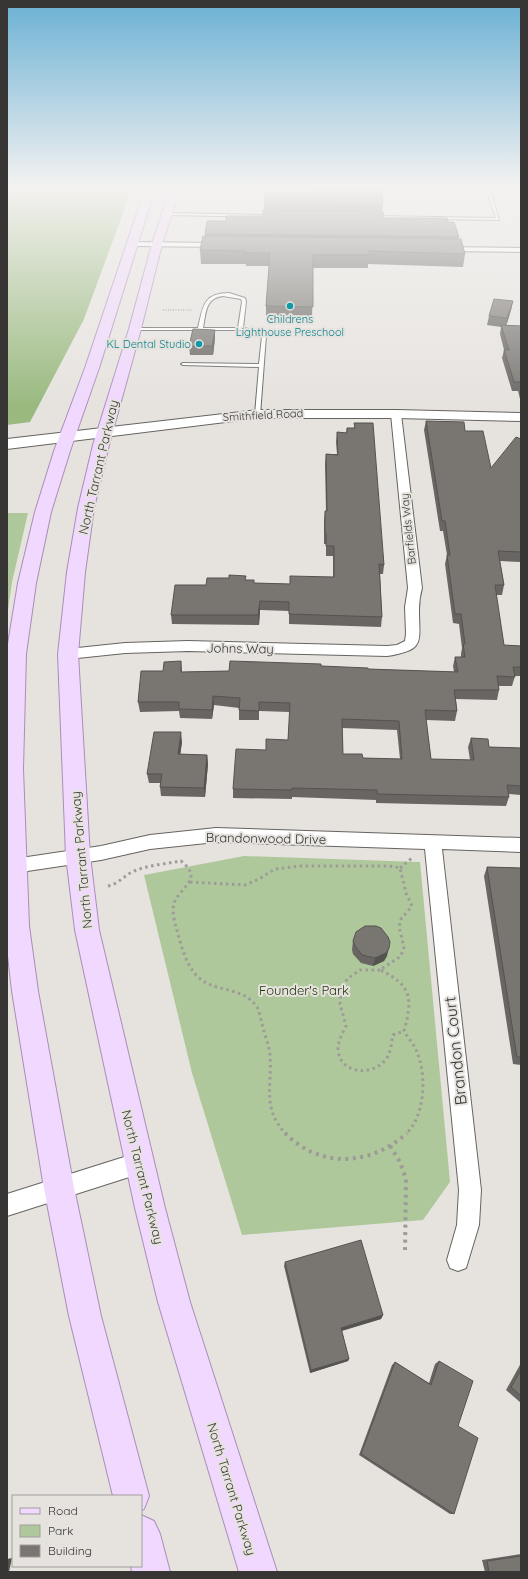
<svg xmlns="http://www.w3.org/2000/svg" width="528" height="1579" font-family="Quicksand,sans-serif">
  <rect width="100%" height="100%" fill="#e6e3df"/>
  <g fill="#afc89b">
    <path d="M7,513H28L12,582L7,617Z"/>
    <path d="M244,856L420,862L450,1182L423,1220L242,1235L192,1073L144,875Z"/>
  </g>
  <path fill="#99b97f" d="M7,186H133L84,319L30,422L7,425Z"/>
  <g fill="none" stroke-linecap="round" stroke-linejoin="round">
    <g stroke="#666460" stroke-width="2">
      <g id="service">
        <path d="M485,186H489L499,220L373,218L371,217L373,216L496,218Z"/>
        <path d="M166,213L273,215L275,216L273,217L167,215Z"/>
        <path d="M229,293L245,298L246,302L243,328L261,331L266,336L260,415L255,414L259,367L183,365L181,364L183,363L259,364L262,336L257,333L247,330H135L133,329L135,328H198C203,307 203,293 229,293ZM223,296L241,299L242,302L238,328H203C206,313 205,298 223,296Z"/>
      </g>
    </g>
    <g stroke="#666460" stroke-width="2">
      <g id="minor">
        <path d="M129,242L223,243L227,245L223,247L132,246L128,244Z"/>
        <path d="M440,247L521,248V252L443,251H440Z"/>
        <path d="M396,411L401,414L422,588C420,595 419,602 419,610C419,642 426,650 387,656L188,651L125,653L68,659L63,657L61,654L63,651L68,649L125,643L188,641L387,646L397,645L405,641L406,634L405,607L408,588L391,414Z"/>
        <path d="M216,828L521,838V852L442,849L481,1190L479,1225L466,1268L458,1271L450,1268L447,1260L457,1225L459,1190L425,849L216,842L150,849L101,860L14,873L7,869L8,861L14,859L101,846L150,835Z"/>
        <path d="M140,1152L148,1155L151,1163L148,1171L7,1216V1194Z"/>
      </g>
    </g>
    <g stroke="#666460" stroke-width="2">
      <path id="secondary" d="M258,410H396L521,413V421L396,418H258L7,449V439Z"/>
    </g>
    <g stroke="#a98eb7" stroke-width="2">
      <g id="primary">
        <path d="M146,186H156L99,368L70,451L51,512L36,583L26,654L23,769L29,926L38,991L74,1188L101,1316L149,1496L144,1509L141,1510V1496H113L69,1316L44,1188L12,991L7,947V650L18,583L35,512L54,451L85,368Z"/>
        <path d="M171,186H181L162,244L141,329L109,445L94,508L85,572L78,654L90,856L99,930L165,1208L190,1302L277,1572H239L158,1302L135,1208L75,930L66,856L58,654L67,572L78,508L93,445L129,329L152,244Z"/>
        <path d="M141,1515L154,1521L160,1534L170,1572H132L131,1566H141Z"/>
      </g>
    </g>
    <path stroke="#9d9b98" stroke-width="1.5" stroke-dasharray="1 1.5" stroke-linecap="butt" d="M163,310H192"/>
    <g stroke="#9d9b98" stroke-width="3" stroke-dasharray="2.5 3.5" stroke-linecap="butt">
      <path d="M400,868L412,858"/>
      <path d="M190,882L245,885L259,879L275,869L300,866H390L400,868L406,893L412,906L401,919L399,927L404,947L401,956L380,970C412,985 413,999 404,1031C408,1038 414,1044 417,1052C427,1076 425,1116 406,1134"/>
      <path d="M108,886C118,884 124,876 132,872C147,865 165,864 181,861C204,879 181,886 174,903C172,911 174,920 176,927C181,944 185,964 198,977C215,993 243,986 257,1007C260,1013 261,1021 263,1027C265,1037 270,1047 270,1057C272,1088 262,1109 286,1134"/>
      <path d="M380,970H360L347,979L341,992L340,1004L346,1026C342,1034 338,1041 338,1050C340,1074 373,1077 386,1059C391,1053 391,1043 393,1035L404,1031"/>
    </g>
    <g stroke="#9d9b98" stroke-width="4" stroke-dasharray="3 4.5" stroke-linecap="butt">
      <path d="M285,1133C320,1169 371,1166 407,1133"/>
      <path d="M390,1146L400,1162L406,1179L405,1253"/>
    </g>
    <use href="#service" fill="#fff" fill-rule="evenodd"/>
    <use href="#minor" fill="#fff" fill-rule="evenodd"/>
    <use href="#secondary" fill="#fff" fill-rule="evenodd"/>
    <use href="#primary" fill="#f0d8fe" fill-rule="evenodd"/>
  </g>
  <g fill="#686562" fill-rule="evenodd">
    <path d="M264,202L383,204L382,212L384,218L448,222L459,237L458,239L465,254L463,267L368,264V268H313L312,321L266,320V306L269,266H246V264H201L200,250L205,236V234L226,221L263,216L264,210Z"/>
    <path d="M513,301L511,310L506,325L521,326V399H520L518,391H512L502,358L504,350L500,334L501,327L487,325L489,316Z"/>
    <path d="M215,330V338L213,355H190L189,346Z"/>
    <path d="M426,421L465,431L491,468L521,439V562L500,561L504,585L502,595H496L504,645L521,646V674L520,676H515L512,686H499V690L497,700L456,699L457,711L455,721L426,720L431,759L470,760L468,747L471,738L489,747L521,748V795L509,794V797L506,806L376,803V800L292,797V799L233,798V789L266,750L288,740L290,712L259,711V720H239V708L214,705L212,719L180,718L179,711L140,712L138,702L163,671L182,672L229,671L321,666L368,669L454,672L453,666L455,657H461V654L462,648L459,624L453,623L445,564L447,555L443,531H440L424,430ZM342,728L397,730L400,759L363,758L343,754Z"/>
    <path d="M354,423L384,565L383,574H380L382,617L381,627L289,624V611L260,610L259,625L172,624L171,615L206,585L229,578L246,580L254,583L290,584L333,577V556H326V544H324V520L325,511H326L325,464L326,454H337L336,442L337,432L346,433L347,428H354Z"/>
    <path d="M182,742L180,754L207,755L208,764L205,797L161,796L160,787V783H149L147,774Z"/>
    <path d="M487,867L521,868V1065L513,1064L484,876Z"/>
    <path d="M353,941L387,956L384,961L373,966L361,963L353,954L352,950Z"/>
    <path d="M285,1262L383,1315L381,1319L342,1331L349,1359L348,1361L310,1373L284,1266Z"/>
    <path d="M439,1361L458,1426L454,1514H450L359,1455L392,1365L395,1362L429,1383L435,1364Z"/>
    <path d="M521,1363V1403L506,1390Z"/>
    <path d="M521,1554V1572H485L482,1560Z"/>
  </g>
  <g fill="#555350">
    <path d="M513,301L511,310L506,327L507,318Z"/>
    <path d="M215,330V338L213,355L212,346Z"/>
    <path d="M260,601V610L259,625L258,615Z"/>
    <path d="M181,661L182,671V682L181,672Z"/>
    <path d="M213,696L214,705L212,719V710Z"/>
    <path d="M181,732L182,742L179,764L178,754Z"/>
    <path d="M207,755L208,764L205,797L204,788Z"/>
    <path d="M389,948L387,956L384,961L373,966L375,958Z"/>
    <path d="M383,1315L381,1319L340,1331L341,1328Z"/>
    <path d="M349,1359L348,1361L310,1373L311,1370Z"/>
    <path d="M12,1558L9,1572H7V1559Z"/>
  </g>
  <g fill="#797672" stroke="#555350" fill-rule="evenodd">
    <path d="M314,186H381L383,204L264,202L265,192L314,193Z"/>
    <path d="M263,210L383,212L384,218H447L448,222H454L459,237L205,234L207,221H226V216H263Z"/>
    <path d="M203,236L461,239L465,254L369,251V255H313V307L266,306L270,253H245L246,251L200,250Z"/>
    <path d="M494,299L513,301L507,318L489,316Z"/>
    <path d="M501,325L521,326V387L520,382H514L504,350H509Z"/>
    <path d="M193,329L215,330L212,346H189Z"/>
    <path d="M426,421L464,422L465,431H483L491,468L516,437L521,439V552L498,551L504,585H495L504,645L521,646V667H513L515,677L497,676L499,690H454L457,711L425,710L431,759L474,760L471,738L488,739L489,747L521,748V786L507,785L509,797L377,794V790L292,788V790L233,789L236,749L266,750V739L288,740L290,703L259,702V711L239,710L240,698L213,696L212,710L179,709V702H138L141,671H163L164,662L181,661V672L229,671L230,661L321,664V666L368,668V669L458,672L455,657H465L463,644H465L461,614H455L447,555H450L445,521H442ZM342,719L399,721L402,759L363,758L362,754H343Z"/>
    <path d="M354,423H373L384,565L379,564L382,617L289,614V602L260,601L258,615H171L175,585H206L207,578H229V575L246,576L245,580H254V583L290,584V576L334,577V546H326V534H325V511H327L326,454L338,455L337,432L347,433V428H355Z"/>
    <path d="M154,732H181L178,754L207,755L204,788L160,787L162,774H147Z"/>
    <path d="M487,867L521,868V1057H517Z"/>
    <path d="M365,926H376L381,928L388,937L390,942L389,948L386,953L375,958L362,955L355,946L353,941L356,932Z"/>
    <path d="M361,1240L383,1315L341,1328L349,1359L311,1370L285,1262Z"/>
    <path d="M439,1361L473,1381L458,1426L478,1438L454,1514L361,1454L395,1362L431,1385Z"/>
    <path d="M521,1370V1396L511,1387Z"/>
    <path d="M521,1556V1572H489L487,1561Z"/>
  </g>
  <linearGradient id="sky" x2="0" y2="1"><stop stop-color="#6bb1d4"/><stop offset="0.46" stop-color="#f4f2f1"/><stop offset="1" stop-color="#f4f2f1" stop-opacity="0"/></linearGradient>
  <rect width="528" height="407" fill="url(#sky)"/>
  <g fill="#0f9aa8" stroke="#e6e3df" stroke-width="1.5">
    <circle cx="290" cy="306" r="4"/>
    <circle cx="199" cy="344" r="4"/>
  </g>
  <g text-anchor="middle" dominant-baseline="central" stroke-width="4" stroke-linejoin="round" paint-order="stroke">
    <g font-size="11" fill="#0d838f" stroke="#e6e3df">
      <text x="290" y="319">Childrens<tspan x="290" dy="13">Lighthouse Preschool</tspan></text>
      <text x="191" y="344" text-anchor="end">KL Dental Studio</text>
    </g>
    <g font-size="11" fill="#373634" stroke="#e6e3df">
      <text transform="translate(263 415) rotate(-3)">Smithfield Road</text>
      <text transform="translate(408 529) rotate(-96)">Barfields Way</text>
    </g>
    <g font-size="13" fill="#373634" stroke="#e6e3df">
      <text transform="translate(98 467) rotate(-77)">North Tarrant Parkway</text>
      <text transform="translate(240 648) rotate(1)">Johns Way</text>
      <text transform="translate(266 838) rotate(1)">Brandonwood Drive</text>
      <text transform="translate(81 860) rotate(-95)">North Tarrant Parkway</text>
      <text transform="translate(143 1177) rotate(76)">North Tarrant Parkway</text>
      <text transform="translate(232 1489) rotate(73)">North Tarrant Parkway</text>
    </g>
    <g font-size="13" fill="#203409" stroke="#e6e3df">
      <text x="304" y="990">Founder's Park</text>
    </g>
    <g font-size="16" fill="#373634" stroke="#e6e3df">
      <text transform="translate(455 1051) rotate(-96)">Brandon Court</text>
    </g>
  </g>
  <rect width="528" height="1579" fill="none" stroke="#373634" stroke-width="16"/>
  <rect x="12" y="1495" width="130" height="72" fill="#e6e3df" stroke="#a09e9b"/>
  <rect x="20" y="1508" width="20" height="6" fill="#f0d8fe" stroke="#a09e9b"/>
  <text x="48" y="1515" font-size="12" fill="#373634">Road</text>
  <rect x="20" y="1525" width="20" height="12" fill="#afc89b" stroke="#a09e9b"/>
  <text x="48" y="1535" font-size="12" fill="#373634">Park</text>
  <rect x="20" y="1545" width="20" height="12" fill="#797672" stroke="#a09e9b"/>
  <text x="48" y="1555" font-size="12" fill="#373634">Building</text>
</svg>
